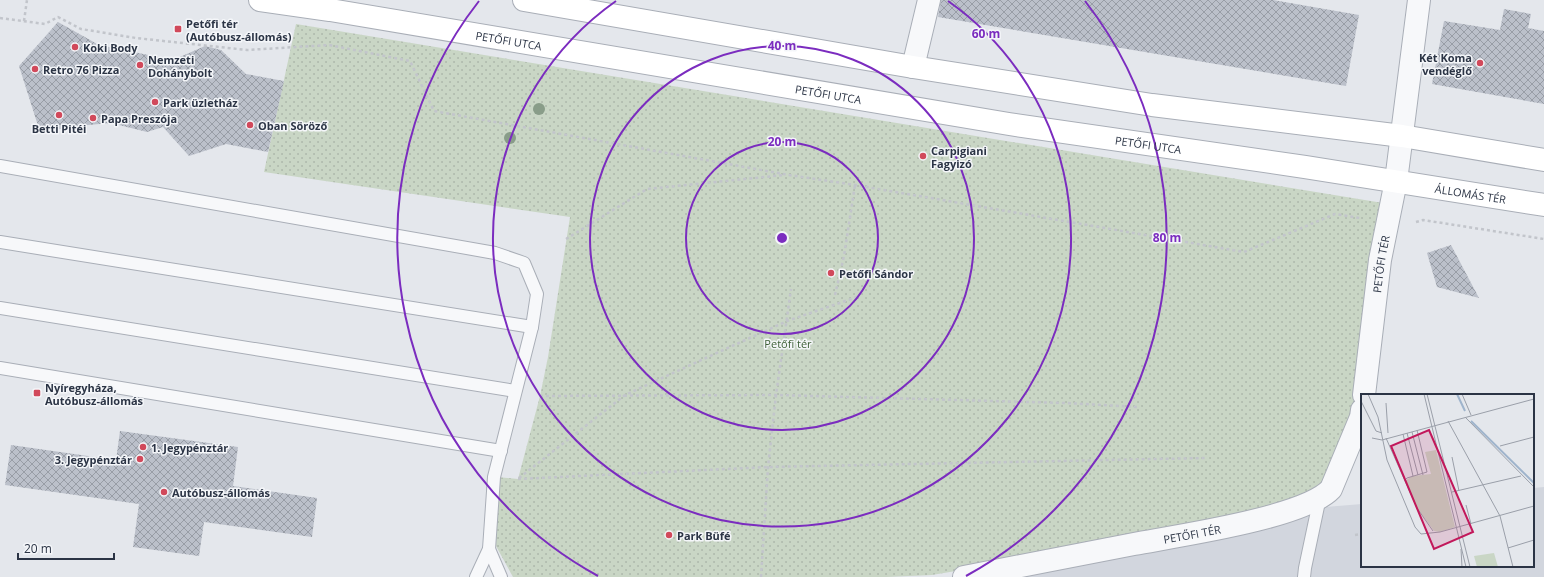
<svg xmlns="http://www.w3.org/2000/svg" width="1544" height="577" font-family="'Open Sans',sans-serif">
  <defs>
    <pattern id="park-dots" width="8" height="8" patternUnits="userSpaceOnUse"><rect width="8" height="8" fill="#c9d6c5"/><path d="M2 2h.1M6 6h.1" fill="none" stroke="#adb8ab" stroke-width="1.8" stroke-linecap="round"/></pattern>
    <pattern id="building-cross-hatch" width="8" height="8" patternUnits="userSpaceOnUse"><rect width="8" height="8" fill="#bbc0ca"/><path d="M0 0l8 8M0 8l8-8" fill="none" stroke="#989da6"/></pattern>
  </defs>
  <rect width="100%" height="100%" fill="#e4e7ec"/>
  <path fill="#d2d6de" d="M1544,487V577H986L1313,508L1362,504V566H1533V488Z"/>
  <path fill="url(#park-dots)" d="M296,24L1383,203L1363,388L1333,476L1298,503L1063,553L932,575L887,577H513L496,546L497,477L518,479L540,396L548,357L570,217L264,172Z"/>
  <g fill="url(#building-cross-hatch)">
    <path d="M941,0H1273L1359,15L1346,86L938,17Z"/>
    <path d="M1504,9L1531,14L1528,28L1544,31V104L1432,84L1444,21L1500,30Z"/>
    <path d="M58,22L99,45L173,60L205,46L221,50L246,74L284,81L268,152L226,144L189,156L163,127L147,132L111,123L88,125L40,132L19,66Z"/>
    <path d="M1451,245L1479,298L1437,287L1427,253Z"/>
    <path d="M120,431L238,447L233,486L317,498L312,537L204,522L199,556L133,547L139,504L5,485L11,445L116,460Z"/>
  </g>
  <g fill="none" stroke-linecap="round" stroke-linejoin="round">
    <g stroke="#a9aeb7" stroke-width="14">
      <g id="lane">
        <path d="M0,166L495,253L524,263L537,294L532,327L494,477L489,549L476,577"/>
        <path d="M0,242L532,327"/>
        <path d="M0,308L515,391"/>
        <path d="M0,368L501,451"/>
        <path d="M489,549L501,577"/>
        <path d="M1304,577L1305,568L1320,497"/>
      </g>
    </g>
    <g stroke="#a9aeb7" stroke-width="24">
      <g id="street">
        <path d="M913,67L929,0"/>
        <path id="s1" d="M1364,395L1380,260L1396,181L1419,0"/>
        <path id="s2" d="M964,577C1021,566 1077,555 1134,544C1176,536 1304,518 1331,489L1361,417L1362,410"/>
      </g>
    </g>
    <g stroke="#a9aeb7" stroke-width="24">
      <g id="secondary">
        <path id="s3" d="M260,0L330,10L1009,124L1305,167L1544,205"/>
        <path d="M524,0L913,67L1152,105L1402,136L1544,160"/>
      </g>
    </g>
    <g stroke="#c2c5cb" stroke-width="2.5" stroke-dasharray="3 3" stroke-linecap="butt">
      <path d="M0,18L45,24L58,17L81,29L136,38L247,50L329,45L410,61L434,111L789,175L855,185L1244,252L1335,214L1360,218"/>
      <path d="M24,21L27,0"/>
      <path d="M1416,222L1423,220L1544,239"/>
      <path d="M566,239L647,189L784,175"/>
      <path d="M835,295L844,256L855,185"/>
      <path d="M540,396L776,395L1066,403L1138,407"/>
      <path d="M519,478L625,395L787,321L857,297"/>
      <path d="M518,479L768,467L1205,458"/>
      <path d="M1355,535L1362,534"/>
      <path d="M761,577L768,467L776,395L791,289"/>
    </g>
    <use href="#lane" stroke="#f7f8fa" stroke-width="12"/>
    <use href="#street" stroke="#f7f8fa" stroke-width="22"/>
    <use href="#secondary" stroke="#fff" stroke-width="22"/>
  </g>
  <g fill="#899d89">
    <circle cx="539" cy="109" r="6"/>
    <circle cx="510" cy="138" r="6"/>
  </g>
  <g fill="none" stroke="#7b2cbf" stroke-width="2">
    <circle cx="782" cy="238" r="96"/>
    <circle cx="782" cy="238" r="192"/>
    <path d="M948 1A289 289 0 1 1 616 1"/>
    <path d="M598 576A385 385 0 0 1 479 1M1085 1A385 385 0 0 1 966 576"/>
  </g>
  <g fill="#d1495b" stroke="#f4f6f9" stroke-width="1.5">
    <rect x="174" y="25" width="8" height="8" rx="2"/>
    <circle cx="75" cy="47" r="4"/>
    <circle cx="1480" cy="63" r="4"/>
    <circle cx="140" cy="65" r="4"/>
    <circle cx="35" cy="69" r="4"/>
    <circle cx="155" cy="102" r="4"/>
    <circle cx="59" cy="115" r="4"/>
    <circle cx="93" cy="118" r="4"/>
    <circle cx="250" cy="125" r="4"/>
    <circle cx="923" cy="156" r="4"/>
    <circle cx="831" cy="273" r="4"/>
    <rect x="33" y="389" width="8" height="8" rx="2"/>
    <circle cx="143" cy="447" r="4"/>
    <circle cx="140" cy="459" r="4"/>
    <circle cx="164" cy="492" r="4"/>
    <circle cx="669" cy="535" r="4"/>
  </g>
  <g text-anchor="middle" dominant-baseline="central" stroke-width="3" stroke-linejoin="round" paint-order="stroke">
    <g font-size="11" font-weight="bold" fill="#2b3445" stroke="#f4f6f9" text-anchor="start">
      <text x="186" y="23">Petőfi tér<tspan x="186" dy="13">(Autóbusz-állomás)</tspan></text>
      <text x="83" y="47">Koki Body</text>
      <text x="1472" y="57" text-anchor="end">Két Koma<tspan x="1472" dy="13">vendéglő</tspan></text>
      <text x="148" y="59">Nemzeti<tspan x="148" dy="13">Dohánybolt</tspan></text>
      <text x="43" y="69">Retro 76 Pizza</text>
      <text x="163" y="102">Park üzletház</text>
      <text x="101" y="118">Papa Preszója</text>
      <text x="258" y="125">Oban Söröző</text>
      <text x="59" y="128" text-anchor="middle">Betti Pitéi</text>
      <text x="931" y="150">Carpigiani<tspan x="931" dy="13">Fagyizó</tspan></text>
      <text x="839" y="273">Petőfi Sándor</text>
      <text x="45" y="387">Nyíregyháza,<tspan x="45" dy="13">Autóbusz-állomás</tspan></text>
      <text x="151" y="447">1. Jegypénztár</text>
      <text x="132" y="459" text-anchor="end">3. Jegypénztár</text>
      <text x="172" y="492">Autóbusz-állomás</text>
      <text x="677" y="535">Park Büfé</text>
    </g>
    <g font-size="11" fill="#2b3445" stroke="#f4f6f9">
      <text stroke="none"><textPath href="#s3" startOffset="252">PETŐFI UTCA</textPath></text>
      <text stroke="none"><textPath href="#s3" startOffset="576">PETŐFI UTCA</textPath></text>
      <text stroke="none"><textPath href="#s3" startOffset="900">PETŐFI UTCA</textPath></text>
      <text stroke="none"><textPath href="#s3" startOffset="1226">ÁLLOMÁS TÉR</textPath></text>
      <text stroke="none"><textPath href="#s1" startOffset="132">PETŐFI TÉR</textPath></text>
      <text stroke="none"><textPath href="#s2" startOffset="232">PETŐFI TÉR</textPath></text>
    </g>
    <g font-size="11" fill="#3f6138" stroke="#f4f6f9">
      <text x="788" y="343">Petőfi tér</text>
    </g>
  </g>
  <g transform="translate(1361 394)">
    <rect width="173" height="173" fill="#e4e7ec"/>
    <path d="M75,56L94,133L79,138L73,137L56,114L44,87L51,82L70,80L64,58ZM133,159L137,173H116L113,162Z" fill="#c9d6c5"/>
    <path fill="none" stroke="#9fb4cc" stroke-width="2" d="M96,0L104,17M110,27L173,89"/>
    <path fill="none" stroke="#9a9fa9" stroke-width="1" d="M7,0L17,23L26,66L54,133L60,140L79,138L173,112M63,0L105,173M66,0L109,173M101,0L110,21M0,7L15,37L21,39M25,9L27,39M104,23L173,93M87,27L139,122L152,173M51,38L62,81M46,39L57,81M42,40L52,82M11,44L21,46L173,5M25,44L56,114L72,137M139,52L173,43M91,63L98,97M43,87L46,84L66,78L56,36M91,98L160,82M105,111L110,130M147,154L173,146M100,155L101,173"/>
    <path fill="#c2185b" fill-opacity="0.15" stroke="#c2185b" stroke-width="2" d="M68,36L112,138L73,155L30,52Z"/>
    <rect width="173" height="173" fill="none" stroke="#2b3445" stroke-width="2"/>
  </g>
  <circle cx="782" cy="238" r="6" fill="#7b2cbf" stroke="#f4f6f9" stroke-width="2"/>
  <g font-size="12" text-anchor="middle" font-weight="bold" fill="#7b2cbf" stroke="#f4f6f9" stroke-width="3" stroke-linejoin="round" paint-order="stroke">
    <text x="986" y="38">60 m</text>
    <text x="782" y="50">40 m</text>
    <text x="782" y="146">20 m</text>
    <text x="1167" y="242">80 m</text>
  </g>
  <path d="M18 553v6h96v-6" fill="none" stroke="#2b3445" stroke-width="2"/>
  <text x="24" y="553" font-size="12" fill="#2b3445" stroke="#f4f6f9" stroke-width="3" paint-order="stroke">20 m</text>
</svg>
